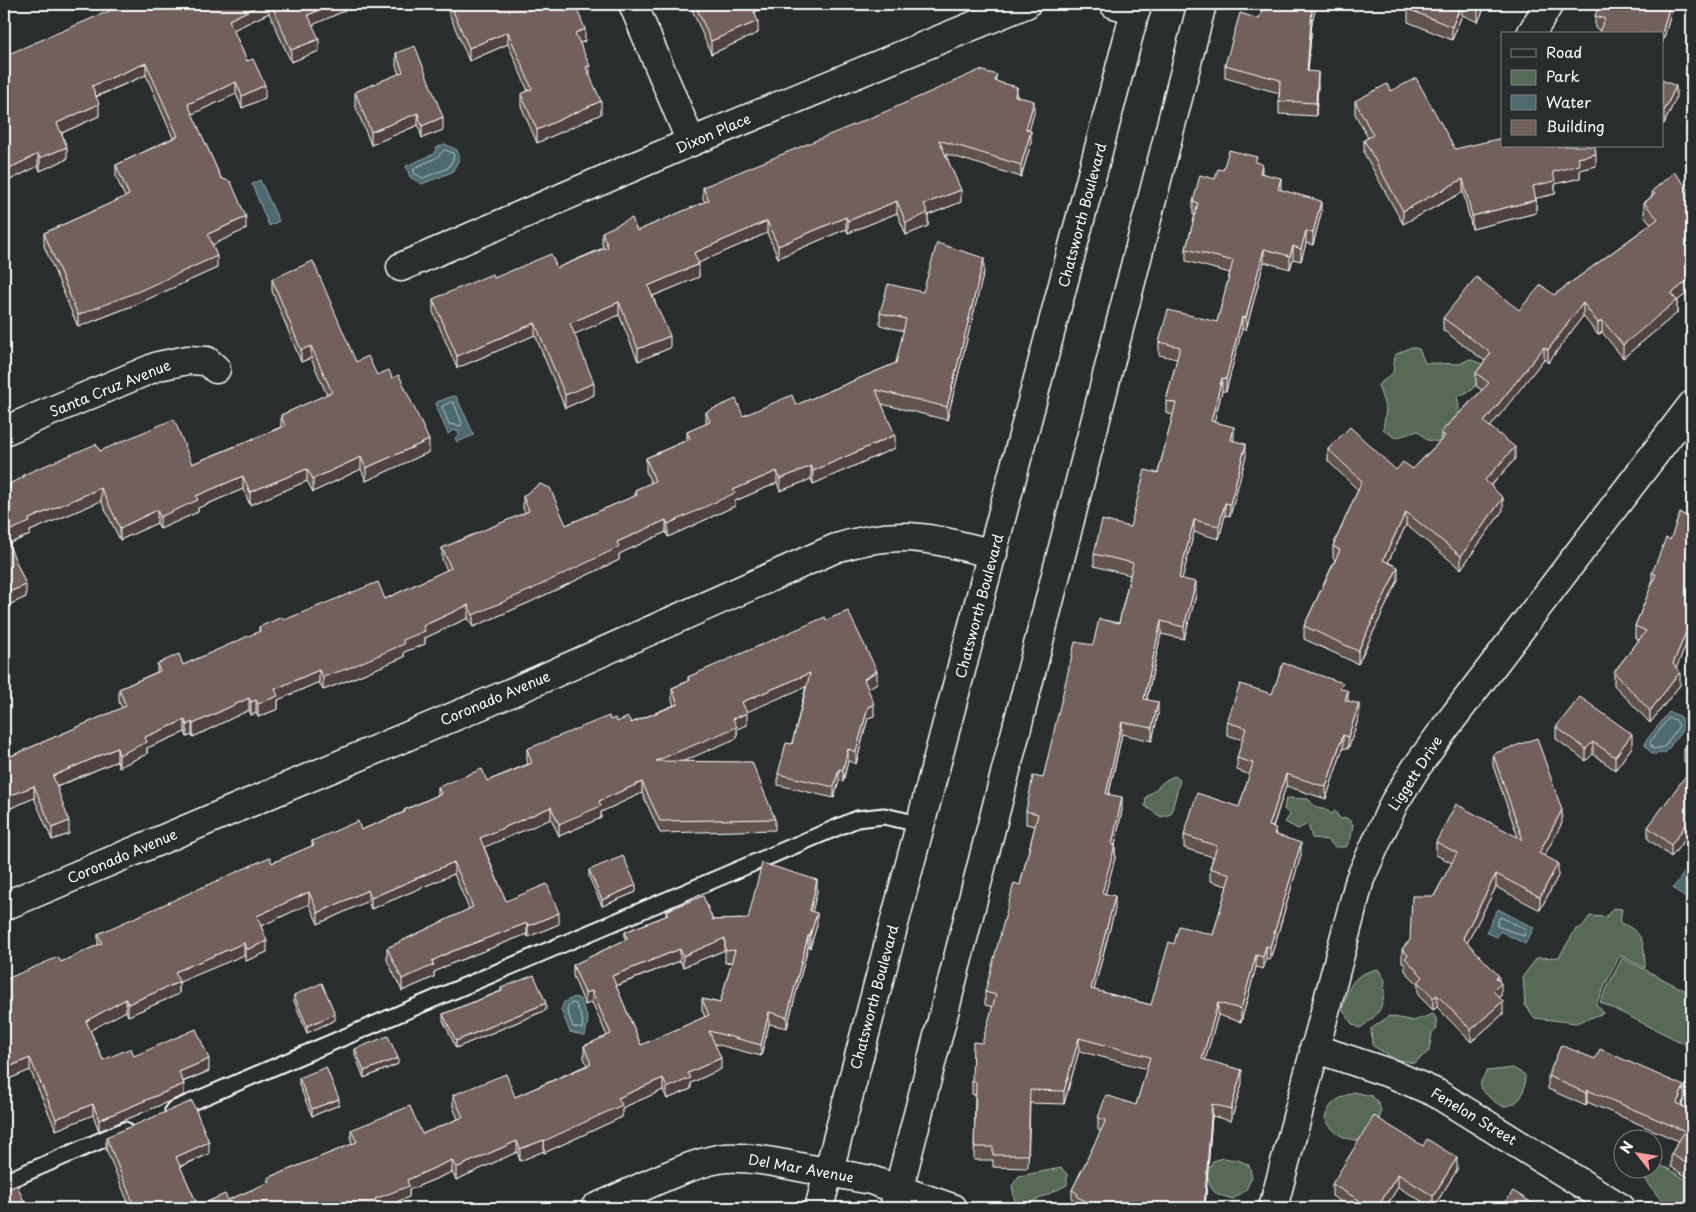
<svg xmlns="http://www.w3.org/2000/svg" width="1696" height="1212" font-family="'Playpen Sans',sans-serif">
  <rect width="100%" height="100%" fill="#2a2d2e"/>
  <filter id="ink" filterUnits="userSpaceOnUse"><feTurbulence type="fractalNoise" baseFrequency=".02" numOctaves="2"/><feDisplacementMap in="SourceGraphic" scale="10" xChannelSelector="R" yChannelSelector="G"/><feConvolveMatrix kernelMatrix="1 2 1 2 8 2 1 2 1" color-interpolation-filters="sRGB"/></filter>
  <g filter="url(#ink)">
    <g fill="#566b56" stroke="#aab5aa">
      <path d="M1411,347L1419,349L1425,363L1460,364L1469,359L1482,364L1484,372L1472,390L1457,397C1464,417 1452,428 1439,442L1427,440L1418,431L1395,438L1383,429L1386,410L1378,385L1393,373L1395,355Z"/>
      <path d="M1175,776L1180,780L1171,814L1161,817L1145,806L1146,797C1157,790 1163,779 1175,776Z"/>
      <path d="M1286,798L1308,799L1317,808L1327,810L1331,814L1335,811L1340,819L1347,818L1353,824L1351,838L1346,847H1335L1327,840L1312,838L1308,824L1298,829L1285,822L1290,815L1284,809Z"/>
      <path d="M1613,908L1622,909L1620,923C1645,932 1644,944 1645,968L1622,956L1619,957L1596,1004L1604,1013L1576,1023L1535,1018L1525,1005L1523,976L1537,958L1559,957L1576,929L1581,928L1590,916L1606,917Z"/>
      <path d="M1622,958L1692,994V1029L1685,1044L1600,1002Z"/>
      <path d="M1378,969L1385,980C1383,1007 1383,1012 1360,1028L1352,1024L1342,1009C1350,985 1351,975 1378,969Z"/>
      <path d="M1433,1014L1436,1018L1437,1029L1432,1033L1429,1051L1414,1063L1394,1059L1372,1045L1371,1029L1389,1016L1414,1021Z"/>
      <path d="M1513,1068L1525,1075C1525,1093 1522,1103 1504,1107L1492,1100L1480,1088L1481,1081L1487,1071Z"/>
      <path d="M1353,1092L1372,1096L1378,1102L1381,1111L1378,1126L1365,1141C1346,1140 1334,1136 1325,1118C1329,1102 1338,1099 1353,1092Z"/>
      <path d="M1222,1158L1238,1160L1249,1165L1252,1177L1246,1190L1233,1199C1212,1193 1211,1193 1207,1171L1213,1161Z"/>
      <path d="M1654,1163L1667,1168L1692,1183L1691,1206L1673,1208L1659,1198L1644,1177L1646,1170H1654Z"/>
      <path d="M1061,1168L1067,1174V1185L1034,1201L1026,1208L1015,1202L1012,1186L1019,1176Z"/>
    </g>
    <g fill="#4d6b6f" stroke="#94a6a9">
      <path d="M445,144L457,150L460,158L452,172L422,184L410,177L406,166L434,154L436,148Z"/>
      <path d="M260,180L279,221L269,226L252,184Z"/>
      <path d="M453,396H456L474,435L457,442L455,438L458,437L459,432L453,430L448,434L436,406L437,402Z"/>
      <path d="M1669,712L1680,716L1684,728L1665,753L1652,754L1645,745V742Z"/>
      <path d="M1685,872L1692,877V903L1673,888Z"/>
      <path d="M1498,909L1534,928L1525,944L1500,931L1497,937L1486,932Z"/>
      <path d="M575,997L580,999L588,1020L585,1036L570,1032L561,1010L564,1002Z"/>
    </g>
    <g fill="none" stroke-linecap="round" stroke-linejoin="round">
      <g stroke="#b8c4c5" stroke-width="1">
        <path d="M445,150L453,153L454,157L448,168L423,178L414,173V168L436,158Z"/>
        <path d="M451,402L454,403L462,423L461,426L449,424L442,407Z"/>
        <path d="M1669,718L1676,720L1679,726L1664,747L1653,749L1650,743Z"/>
        <path d="M1500,917L1526,929L1524,936L1497,926Z"/>
        <path d="M571,1003L576,1004L583,1021L582,1029L573,1027L567,1010Z"/>
      </g>
      <g stroke="#fff" stroke-width="19">
        <g id="service">
          <path d="M173,1110L857,819L884,816L919,824"/>
          <path d="M4,1182L125,1130"/>
        </g>
      </g>
      <g stroke="#fff" stroke-width="31">
        <g id="minor">
          <path d="M633,4L691,142"/>
          <path d="M1114,4L1136,10"/>
          <path d="M1531,34L1549,4"/>
          <path d="M401,267L691,142L1026,4"/>
          <path d="M4,431L158,366L188,360L207,361L216,369"/>
          <path d="M4,906L503,696L836,548C900,528 931,538 993,554"/>
          <path d="M1314,1048L1392,1074L1436,1093L1621,1208"/>
          <path d="M595,1208C629,1194 691,1161 726,1158C756,1156 798,1168 828,1172"/>
          <path d="M894,1208L1202,4"/>
          <path d="M1273,1208L1360,879L1394,803L1416,768L1445,728L1692,405"/>
        </g>
      </g>
      <g stroke="#fff" stroke-width="31">
        <path id="tertiary" d="M828,1172L871,1180L952,1208"/>
      </g>
      <g stroke="#fff" stroke-width="31">
        <path id="secondary" d="M819,1208L1137,4"/>
      </g>
      <use href="#service" stroke="#2a2d2e" stroke-width="15"/>
      <use href="#minor" stroke="#2a2d2e" stroke-width="28"/>
      <use href="#tertiary" stroke="#2a2d2e" stroke-width="28"/>
      <use href="#secondary" stroke="#2a2d2e" stroke-width="28"/>
    </g>
    <g fill="#62534e" stroke="#fff" fill-rule="evenodd">
      <path d="M130,4H360L312,25L319,51L291,62L269,13L233,30L247,61L265,98L242,108L236,94L192,114L221,178L246,229L212,245L217,268L137,304L78,327L44,246V233L125,197L116,177V165L173,138L146,75L96,97L99,116L62,133L67,159L40,171L38,166L4,183L124,7Z"/>
      <path d="M445,4H563L566,12L585,41L580,43L601,114L537,143L521,106V94L528,91L508,44L469,61Z"/>
      <path d="M691,4H771V5L755,12L758,33L711,54L691,7Z"/>
      <path d="M1410,4H1486L1478,22L1462,15L1452,40L1408,22V9Z"/>
      <path d="M1674,4L1662,44V34L1600,30L1595,28V16Z"/>
      <path d="M1259,19L1312,22L1308,71L1318,85L1316,116L1279,114V93L1225,78V65Z"/>
      <path d="M396,53L443,130L422,138L418,125L371,145L355,105V92L399,74L396,66Z"/>
      <path d="M1662,80L1676,98L1664,124L1662,123Z"/>
      <path d="M997,81L1017,96L1034,113L1029,130L1031,143L1021,177L946,154L961,202L928,215V226L906,235L897,213L848,233L846,229L778,258L767,233L698,263L699,277L653,296L670,348L638,361L619,315L574,334L594,395L565,408L535,335L457,368L433,312V299L494,278L557,268L603,248L602,244V232L637,231L705,202L703,199V187Z"/>
      <path d="M1391,91L1455,149L1596,166L1580,170V178L1555,184V194L1536,198V213L1472,229L1463,192L1403,224L1364,153V140L1368,138L1355,114V101Z"/>
      <path d="M1257,162L1262,173L1281,190L1321,213L1313,245L1306,243L1301,261L1293,259L1290,269L1264,262L1246,330L1242,329L1226,391H1222L1214,422L1234,440V441L1246,456L1230,516L1225,515L1219,539L1194,532L1182,579L1196,595L1184,639L1161,634L1147,699L1158,714L1152,741L1122,734L1109,794L1122,810L1115,845V858L1105,894L1115,909L1094,990L1151,1005L1174,944L1213,935L1227,886L1210,881V868L1213,857L1184,848V835L1239,807L1250,775L1237,770V758L1243,740L1227,735V722L1272,694L1343,689L1348,701L1359,717L1348,749L1343,748L1326,799L1286,786L1273,827L1276,834L1301,855L1270,960L1266,959L1263,969L1256,967L1241,1022L1218,1015L1205,1060L1242,1083L1231,1121L1212,1116L1205,1208H1077V1206L1072,1203V1190L1101,1131L1098,1130V1118L1136,1105L1147,1069L1079,1051L1064,1104L1030,1103L1028,1168L993,1167V1160H974L975,1095L972,1094V1082L993,1007L985,1005V992L1020,885L1035,826L1026,824V811L1043,778L1093,645L1119,623L1130,575L1094,566V554L1130,527L1158,473L1173,415L1166,413V401L1177,359L1159,355V342L1217,322L1230,273L1186,261V249L1195,215H1193V202L1223,170Z"/>
      <path d="M1652,191L1692,193V289L1677,301V313L1623,358L1602,332L1598,335L1583,316L1548,363L1544,359L1490,427L1515,459L1491,486L1503,510L1461,569L1406,525L1388,562L1398,580L1358,664L1304,639V626L1335,560L1333,558V546L1358,490L1328,461V449L1396,470L1413,469L1441,440V432L1482,390L1476,386V373L1485,361L1443,330V318L1519,310L1554,295L1651,224L1644,215V203L1652,196Z"/>
      <path d="M984,271L947,420L882,404L895,448L813,484L811,479L780,491L777,483L735,501V506L668,537L666,532L619,554V560L528,603L473,627L468,618L425,638V644L404,652V657L349,680L323,690L319,682L278,700V709L258,717L256,713L251,715L249,710L193,737L192,735L187,737L185,732L147,748V754L119,767L117,761L57,787L69,834L52,840L34,798L4,811V759L122,708L119,702V689L157,672V664L183,665L259,632V627L284,620L385,599L447,570L442,560V548L525,513L523,508V496L566,525L635,496V490L651,483L646,471V458L687,440V432L706,424V412L743,416L796,405L896,363L904,331L880,325V313L923,292Z"/>
      <path d="M272,279L356,362L377,375L429,452L366,481L361,469L313,492L307,481L250,505L243,489L198,508V512L160,529L157,523L120,540L101,501L30,531V535L8,544L26,597L4,607V491L9,489V484L23,478V475L100,451L192,464L281,427V415L327,395L311,358L301,362L272,291Z"/>
      <path d="M1692,511V630L1676,668L1680,685L1650,723L1614,685V672L1639,640L1635,638V626L1652,585V573L1670,540L1690,517Z"/>
      <path d="M826,620L877,683L868,688L874,716L868,718L856,764L848,761L843,782L839,781L834,798L778,785V774L792,744L806,686L746,712L747,725L737,729V738L682,761L775,819V830L660,833L642,793L601,812V818L559,836L551,819L484,847L506,901L559,924L528,937L527,934L448,965L434,972V977L402,991L387,960V948L469,909L454,874L371,909L368,901L318,924L309,904L261,926L267,952L246,961L244,955L179,982V994L128,1016L126,1011L90,1030L103,1060L134,1056L209,1071L183,1082L184,1095L99,1131L93,1115L56,1130L30,1070L4,1081L61,962L98,945V934L272,863L312,846V841L361,830L404,812V810L438,795V787L487,781L528,764L527,760V749L610,720L617,722L631,723L674,705L672,700V688L688,681V677Z"/>
      <path d="M1556,727L1632,747L1615,770L1593,754L1586,761L1556,739Z"/>
      <path d="M1692,738V768L1684,762V749Z"/>
      <path d="M1493,754L1562,823L1544,856L1558,876L1540,910L1496,887L1467,943L1499,981L1501,996L1499,997L1503,1014L1471,1042L1437,1007L1433,1010L1418,995V984L1405,971V965L1402,962V949L1410,940L1452,863L1436,855V842L1518,837L1493,766Z"/>
      <path d="M1692,778V843L1686,838L1671,857L1648,839V827Z"/>
      <path d="M589,870L636,892L602,906L589,877Z"/>
      <path d="M817,891L812,912L817,925L810,948L808,947L787,1028L769,1024L761,1056L715,1044L721,1069L691,1083V1089L667,1099L663,1090L622,1108V1117L544,1153V1151L520,1161L517,1152L456,1180L452,1172L409,1190V1197L381,1208H127L130,1207L106,1149V1137L209,1154L180,1167L198,1206L228,1200L268,1183V1178L353,1144L351,1141V1130L422,1134L458,1119L453,1107V1095L515,1097L587,1065L584,1058V1046L607,1036L592,1002L585,1005L573,976V965L625,940V932L666,916V911L713,920L748,919ZM725,950V963L732,962L720,1003L702,999V1010L705,1017L641,1045L616,986L680,961L683,967Z"/>
      <path d="M501,988L546,1010L456,1048L443,1020V1014L501,991Z"/>
      <path d="M294,995L335,1020L307,1033L294,1001Z"/>
      <path d="M355,1049L398,1064L364,1078L355,1055Z"/>
      <path d="M1548,1076L1684,1099L1682,1105L1692,1112V1180L1671,1167V1154L1679,1141L1587,1102L1586,1106L1548,1089Z"/>
      <path d="M299,1078L339,1105L312,1116L299,1085Z"/>
      <path d="M1423,1146L1457,1170L1433,1208L1398,1187L1385,1208H1351L1332,1196V1184Z"/>
    </g>
    <g fill="#504340" stroke="#fff">
      <path d="M262,4H269V13L229,32V20Z"/>
      <path d="M333,4H360L308,27V15Z"/>
      <path d="M420,4H435L420,10Z"/>
      <path d="M750,4H771V5L750,14Z"/>
      <path d="M1313,4H1317L1312,22L1307,84V71L1312,10Z"/>
      <path d="M1462,4V15L1452,40V27Z"/>
      <path d="M1480,4H1486L1478,22V10Z"/>
      <path d="M1670,4H1674L1662,44V34Z"/>
      <path d="M758,21V33L711,54V41Z"/>
      <path d="M585,29V41L575,45V33Z"/>
      <path d="M508,32V44L469,61V48Z"/>
      <path d="M319,39V51L291,62V50Z"/>
      <path d="M146,63V75L92,98V86Z"/>
      <path d="M590,66V78L586,67Z"/>
      <path d="M1318,72V85L1316,116V103Z"/>
      <path d="M236,82V94L188,116V104Z"/>
      <path d="M265,85V98L242,108V96Z"/>
      <path d="M1676,86V98L1664,124V111Z"/>
      <path d="M1017,87V99L1015,96Z"/>
      <path d="M601,101V114L537,143V130Z"/>
      <path d="M1034,101V113L1026,142V129Z"/>
      <path d="M99,104V116L57,135V123Z"/>
      <path d="M418,113V125L371,145V132Z"/>
      <path d="M443,117V130L422,138V126Z"/>
      <path d="M1031,131V143L1021,177V165Z"/>
      <path d="M67,147V159L40,171V158Z"/>
      <path d="M38,154V166L4,183V171Z"/>
      <path d="M1596,154V166L1580,170V178L1555,184V194L1533,199V186L1553,172L1578,158Z"/>
      <path d="M1262,164V176L1260,173Z"/>
      <path d="M1281,178V191L1278,189Z"/>
      <path d="M1463,179V192L1403,224V211Z"/>
      <path d="M961,190V202L928,215V226L906,235V223L924,204Z"/>
      <path d="M1536,200V213L1472,229V216Z"/>
      <path d="M897,201V213L848,233V221Z"/>
      <path d="M1321,201V213L1313,245V233Z"/>
      <path d="M246,217V229L208,247V234Z"/>
      <path d="M846,217V229L778,258V246Z"/>
      <path d="M767,221V233L694,265V253Z"/>
      <path d="M1306,231V243L1301,261V249Z"/>
      <path d="M1293,246V259L1290,269V256Z"/>
      <path d="M1264,249V262L1246,330V318Z"/>
      <path d="M217,256V268L137,304L78,327V315Z"/>
      <path d="M984,258V271L947,420V407Z"/>
      <path d="M699,264V277L648,298V286Z"/>
      <path d="M1692,277V289L1677,301V313L1623,358V345L1671,294Z"/>
      <path d="M619,302V315L570,336V323Z"/>
      <path d="M1583,303V316L1548,363V350Z"/>
      <path d="M1242,317V329L1226,391V379Z"/>
      <path d="M1602,320V332L1598,335V323Z"/>
      <path d="M535,323V335L457,368V356Z"/>
      <path d="M670,336V348L638,361V349Z"/>
      <path d="M311,346V358L301,362V350Z"/>
      <path d="M1544,347V359L1484,435V422Z"/>
      <path d="M1222,378V391L1211,434V421Z"/>
      <path d="M594,383V395L565,408V395Z"/>
      <path d="M1234,427V440L1231,452V440Z"/>
      <path d="M895,435V448L813,484V471Z"/>
      <path d="M429,440V452L366,481V468Z"/>
      <path d="M1246,444V456L1230,516V504Z"/>
      <path d="M1515,447V459L1485,492V480Z"/>
      <path d="M361,457V469L313,492V479Z"/>
      <path d="M811,466V479L780,491V479Z"/>
      <path d="M307,469V481L250,505V492Z"/>
      <path d="M777,471V483L735,501V506L668,537V524L733,490Z"/>
      <path d="M243,476V489L198,508V512L160,529V517L196,496Z"/>
      <path d="M101,488V501L30,531V535L4,545V533L29,519Z"/>
      <path d="M1503,498V510L1461,569V556Z"/>
      <path d="M1225,503V515L1219,539V526Z"/>
      <path d="M157,510V523L120,540V528Z"/>
      <path d="M1406,512V525L1383,573V560Z"/>
      <path d="M666,520V532L619,554V560L528,603L473,627V615L617,542Z"/>
      <path d="M1194,520V532L1179,591V578Z"/>
      <path d="M1398,567V580L1358,664V651Z"/>
      <path d="M1196,582V595L1184,639V627Z"/>
      <path d="M26,585V597L4,607V594Z"/>
      <path d="M468,605V618L425,638V644L404,652V657L349,680L323,690V677L403,640L423,626Z"/>
      <path d="M1692,617V630L1673,676V664Z"/>
      <path d="M1161,621V634L1144,711V699Z"/>
      <path d="M319,670V682L278,700V709L258,717V704L275,689Z"/>
      <path d="M877,671V683L864,691V679Z"/>
      <path d="M1680,672V685L1650,723V711Z"/>
      <path d="M810,673V685L742,714V702Z"/>
      <path d="M1348,691V704L1345,700Z"/>
      <path d="M249,698V710L193,737V724Z"/>
      <path d="M256,700V713L251,715V702Z"/>
      <path d="M1158,702V714L1152,741V728Z"/>
      <path d="M874,704V716L868,718L856,764V752L868,707Z"/>
      <path d="M1359,704V717L1348,749V737Z"/>
      <path d="M747,713V725L737,729V738L656,773V761L733,719Z"/>
      <path d="M185,720V732L147,748V754L119,767V755L145,737Z"/>
      <path d="M192,722V735L187,737V725Z"/>
      <path d="M1122,722V734L1106,806V794Z"/>
      <path d="M1632,734V747L1615,770V757Z"/>
      <path d="M1343,735V748L1326,799V787Z"/>
      <path d="M1593,742V754L1586,761V749Z"/>
      <path d="M117,748V761L53,788V776Z"/>
      <path d="M848,749V761L843,782V770Z"/>
      <path d="M839,769V781L834,798V787Z"/>
      <path d="M1286,774V786L1269,838V826Z"/>
      <path d="M642,782V793L601,812V818L559,836V824L599,801Z"/>
      <path d="M34,786V798L4,811V798Z"/>
      <path d="M1122,797V810L1115,845V858L1102,906V893Z"/>
      <path d="M551,807V819L480,849V838Z"/>
      <path d="M1562,810V823L1539,866V853Z"/>
      <path d="M69,821V834L52,840V828Z"/>
      <path d="M1686,825V838L1671,857V845Z"/>
      <path d="M1301,843V855L1270,960V947Z"/>
      <path d="M454,862V874L371,909V898Z"/>
      <path d="M1558,863V876L1540,910V897Z"/>
      <path d="M1496,874V887L1463,951V938Z"/>
      <path d="M817,880V891L810,922V911Z"/>
      <path d="M636,885V892L602,906V900Z"/>
      <path d="M368,890V901L318,924V913Z"/>
      <path d="M309,892V904L257,928V916Z"/>
      <path d="M1115,896V909L1091,1001V989Z"/>
      <path d="M559,913V924L528,937V926Z"/>
      <path d="M817,913V925L810,948V936Z"/>
      <path d="M527,923V934L448,965L434,972V977L402,991V979L432,961L448,953Z"/>
      <path d="M808,936V947L787,1028V1017Z"/>
      <path d="M725,938V950L683,967V956Z"/>
      <path d="M267,941V952L246,961V950Z"/>
      <path d="M244,943V955L175,984V972Z"/>
      <path d="M1266,946V959L1263,969V957Z"/>
      <path d="M680,949V961L612,987V976Z"/>
      <path d="M1256,955V967L1241,1022V1009Z"/>
      <path d="M1499,976V985L1501,983V996L1493,1003V991L1496,978Z"/>
      <path d="M179,982V994L128,1016V1004Z"/>
      <path d="M592,991V1002L585,1005V993Z"/>
      <path d="M1437,995V1007L1433,1010V998Z"/>
      <path d="M126,999V1011L86,1033V1021Z"/>
      <path d="M1503,1001V1014L1471,1042V1030Z"/>
      <path d="M546,1003V1010L456,1048V1041Z"/>
      <path d="M1218,1003V1015L1202,1071V1059Z"/>
      <path d="M769,1012V1024L761,1056V1045Z"/>
      <path d="M335,1014V1020L307,1033V1026Z"/>
      <path d="M1079,1038V1051L1064,1104V1091Z"/>
      <path d="M30,1058V1070L4,1081V1069Z"/>
      <path d="M398,1058V1064L364,1078V1071Z"/>
      <path d="M721,1058V1069L691,1083V1089L667,1099V1088L688,1073Z"/>
      <path d="M209,1059V1071L179,1083V1072Z"/>
      <path d="M1242,1070V1083L1231,1121V1109Z"/>
      <path d="M663,1078V1090L622,1108V1117L544,1153V1141L618,1098Z"/>
      <path d="M184,1084V1095L99,1131V1120Z"/>
      <path d="M1684,1086V1099L1677,1115V1103Z"/>
      <path d="M1587,1090V1102L1586,1106V1093Z"/>
      <path d="M339,1099V1105L312,1116V1109Z"/>
      <path d="M93,1104V1115L56,1130V1119Z"/>
      <path d="M1212,1104V1116L1205,1208H1204Z"/>
      <path d="M544,1140V1151L520,1161V1149Z"/>
      <path d="M517,1141V1152L456,1180V1168Z"/>
      <path d="M209,1142V1154L176,1168V1157Z"/>
      <path d="M1457,1158V1170L1433,1208V1196Z"/>
      <path d="M452,1160V1172L409,1190V1197L381,1208H375V1199L407,1180Z"/>
      <path d="M1398,1174V1187L1385,1208H1377Z"/>
    </g>
    <g fill="#72605b" stroke="#fff" fill-rule="evenodd">
      <path d="M130,4H262L229,20L247,61L253,59L265,85L242,96L236,82L188,104L221,178L231,182L246,217L208,234L217,256L137,292L78,315L44,233L129,195L116,165L178,136L146,63L92,86L99,104L57,123L67,147L40,158L38,154L4,171V56L123,5L124,7Z"/>
      <path d="M271,4H333L308,15L319,39L291,50Z"/>
      <path d="M450,4H563L566,12L576,7L585,29L575,33L590,66L586,67L601,101L537,130L521,94L532,89L508,32L469,48Z"/>
      <path d="M695,4H751L758,21L711,41Z"/>
      <path d="M1264,4H1313L1312,10L1307,71L1318,72L1316,103L1279,101L1280,80L1225,65L1240,13L1259,19Z"/>
      <path d="M1410,4H1461L1452,27L1408,9Z"/>
      <path d="M1464,4H1480L1478,10Z"/>
      <path d="M1599,4H1670L1662,34H1598L1605,19L1595,16Z"/>
      <path d="M415,46L443,117L422,126L418,113L371,132L355,92L403,72L396,53Z"/>
      <path d="M980,70L997,75L995,81L1017,87L1015,96L1034,101L1026,129L1031,131L1021,165L939,140L961,190L924,204L928,213L906,223L897,201L848,221L846,217L778,246L767,221L694,253L699,264L648,286L670,336L638,349L619,302L570,323L594,383L565,395L535,323L457,356L433,299L492,274L494,278L551,254L557,268L608,247L602,232L632,218L637,231L709,200L703,187L887,111Z"/>
      <path d="M1416,78L1455,149L1502,138V146H1595L1596,154L1578,158L1580,165L1553,172L1555,181L1533,186L1536,200L1472,216L1463,179L1403,211L1364,140L1373,135L1355,101L1387,84L1391,91Z"/>
      <path d="M1662,80L1676,86L1664,111L1662,110Z"/>
      <path d="M1229,150L1257,157L1255,162L1262,164L1260,173L1281,178L1278,189L1321,201L1313,233L1306,231L1301,249L1293,246L1290,256L1264,249L1246,318L1242,317L1226,379L1222,378L1211,421L1234,427L1231,440L1246,444L1230,504L1225,503L1219,526L1194,520L1179,578L1196,582L1184,627L1161,621L1144,699L1158,702L1152,728L1122,722L1106,794L1122,797L1112,845H1115L1102,893L1115,896L1091,989L1151,1005L1169,942L1174,944L1179,926L1213,935L1230,875L1210,868L1217,846L1184,835L1197,793L1239,807L1253,763L1237,758L1246,728L1227,722L1240,684L1272,694L1283,663L1343,683L1340,688L1348,691L1345,700L1359,704L1348,737L1343,735L1326,787L1286,774L1269,826L1276,828L1274,834L1301,843L1270,947L1266,946L1263,957L1256,955L1241,1009L1218,1003L1202,1059L1242,1070L1231,1109L1212,1104L1204,1208H1101L1077,1197L1078,1194L1072,1190L1106,1120L1098,1118L1106,1095L1136,1105L1150,1057L1079,1038L1064,1091L1030,1090L1028,1155H993V1147H974L976,1082H972L973,1042L982,1043L996,995L985,992L1014,883L1020,885L1038,814L1026,811L1033,776L1043,778L1075,642L1093,645L1099,619L1119,623L1133,563L1094,554L1102,520L1130,527L1145,470L1158,473L1176,403L1166,401L1180,347L1159,342L1168,310L1217,322L1233,261L1186,249L1198,203L1193,202L1200,175L1215,179L1218,169L1223,170Z"/>
      <path d="M1674,172L1692,193V277L1671,294L1677,300L1623,345L1602,320L1598,323L1583,303L1548,350L1544,347L1484,422L1515,447L1485,480L1503,498L1461,556L1406,512L1383,560L1398,567L1358,651L1304,626L1340,550L1333,546L1362,481L1328,449L1350,427L1396,470L1403,462L1413,469L1445,436L1441,432L1489,383L1476,373L1491,353L1443,318L1476,277L1519,310L1541,285L1554,295L1658,219L1644,203L1655,194L1652,191Z"/>
      <path d="M937,243L984,258L947,407L876,390L895,435L813,471L811,466L780,479L777,471L733,490L735,493L668,524L666,520L617,542L619,547L528,591L473,615L468,605L423,626L425,631L403,640L404,644L349,668L323,677L319,670L275,689L278,696L258,704L256,700L251,702L249,698L193,724L192,722L187,725L185,720L145,737L147,742L119,755L117,748L53,776L69,821L52,828L34,786L4,798V759L126,706L119,689L160,671L157,664L179,654L183,665L260,631L259,627L282,617L284,620L378,582L385,599L451,568L442,548L529,511L523,496L540,484L550,488L566,525L637,495L635,490L655,481L646,458L690,439L687,432L710,422L706,412L736,399L743,416L792,395L796,405L896,363L906,319L880,313L888,284L923,292Z"/>
      <path d="M313,261L356,362L368,356L377,375L389,370L392,378L399,375L429,440L366,468L361,457L313,479L307,469L250,492L243,476L196,496L198,500L160,517L157,510L120,528L101,488L29,519L30,522L4,533V491L11,488L9,484L24,477L23,475L96,444L100,451L174,419L192,464L285,426L281,415L332,392L311,346L301,350L272,279Z"/>
      <path d="M1692,511V617L1673,664L1680,672L1650,711L1614,672L1646,631L1635,626L1656,574L1652,573L1666,538L1670,540L1680,513L1690,517Z"/>
      <path d="M4,533L26,585L4,594Z"/>
      <path d="M848,611L877,671L864,679L874,704L868,707L856,752L848,749L843,770L839,769L834,787L778,774L786,743L792,744L810,673L742,702L747,713L733,719L737,727L656,761L752,762L775,819L660,821L642,782L599,801L601,806L559,824L551,807L480,838L506,901L547,884L559,913L528,926L527,923L448,953L432,961L434,965L402,979L387,948L473,907L454,862L371,898L368,890L318,913L309,892L257,916L267,941L246,950L244,943L175,972L179,982L128,1004L126,999L86,1021L103,1060L131,1048L134,1056L196,1029L209,1059L179,1072L184,1084L99,1120L93,1104L56,1119L30,1058L4,1069V980L58,957L61,962L102,943L98,934L270,857L272,863L314,845L312,841L358,821L361,830L405,812L404,810L441,794L438,787L482,769L487,781L532,763L527,749L609,716L610,720L615,718L617,722L628,717L631,723L678,704L672,688L689,681L688,677L825,617L826,620Z"/>
      <path d="M1580,697L1632,734L1615,757L1593,742L1586,749L1556,727Z"/>
      <path d="M1537,738L1562,810L1539,853L1558,863L1540,897L1496,874L1463,938L1499,976L1496,978L1501,983L1493,991L1503,1001L1471,1030L1437,995L1433,998L1418,982L1423,977L1405,958L1408,955L1402,949L1410,940L1412,896H1434L1457,853L1436,842L1456,804L1523,840L1493,754Z"/>
      <path d="M1692,738V755L1684,749Z"/>
      <path d="M1687,774L1692,778V830L1686,825L1671,845L1648,827Z"/>
      <path d="M623,856L636,885L602,900L589,870Z"/>
      <path d="M762,863L817,880L810,911L817,913L810,936H808L787,1017L769,1012L761,1045L709,1031L721,1058L688,1073L691,1078L667,1088L663,1078L618,1098L622,1105L544,1141V1140L520,1149L517,1141L456,1168L452,1160L407,1180L409,1186L375,1199L378,1207L375,1208H127L134,1205L106,1137L192,1101L209,1142L176,1157L198,1206L225,1194L228,1200L270,1182L268,1178L357,1142L351,1130L410,1106L422,1134L463,1117L453,1095L506,1074L515,1097L591,1064L584,1046L611,1034L592,991L585,993L573,965L627,939L625,932L668,915L666,911L703,896L713,920L748,919ZM725,938V951L735,950L720,1003L702,999L709,1015L641,1045L612,976L680,949L683,956Z"/>
      <path d="M534,975L546,1003L456,1041L443,1014L502,991L501,988Z"/>
      <path d="M322,983L335,1014L307,1026L294,995Z"/>
      <path d="M388,1036L398,1058L364,1071L355,1049Z"/>
      <path d="M1561,1045L1595,1059L1600,1049L1684,1086L1677,1103L1692,1112V1167L1671,1154L1685,1131L1587,1090L1586,1093L1548,1076Z"/>
      <path d="M326,1067L339,1099L312,1109L299,1078Z"/>
      <path d="M1374,1116L1423,1146L1427,1139L1457,1158L1433,1196L1398,1174L1377,1208H1372L1332,1184Z"/>
      <path d="M17,1185L27,1208H4V1191Z"/>
      <path d="M1513,1191L1540,1208H1501Z"/>
    </g>
  </g>
  <g text-anchor="middle" dominant-baseline="central" stroke-width="5" stroke-linejoin="round" paint-order="stroke">
    <g font-size="14" fill="#fff" stroke="#2a2d2e">
      <text transform="translate(713 133) rotate(-23)">Dixon Place</text>
      <text transform="translate(1082 215) rotate(-75)">Chatsworth Boulevard</text>
      <text transform="translate(110 388) rotate(-22)">Santa Cruz Avenue</text>
      <text transform="translate(979 606) rotate(-75)">Chatsworth Boulevard</text>
      <text transform="translate(495 698) rotate(-23)">Coronado Avenue</text>
      <text transform="translate(1415 773) rotate(-57)">Liggett Drive</text>
      <text transform="translate(122 856) rotate(-23)">Coronado Avenue</text>
      <text transform="translate(874 997) rotate(-75)">Chatsworth Boulevard</text>
      <text transform="translate(1474 1116) rotate(31)">Fenelon Street</text>
      <text transform="translate(801 1168) rotate(10)">Del Mar Avenue</text>
    </g>
  </g>
  <rect width="1696" height="1212" fill="none" stroke="#2a2d2e" stroke-width="20"/>
  <rect x="10" y="10" width="1676" height="1192" fill="none" stroke="#fff" stroke-width="2" filter="url(#ink)"/>
  <rect x="1501" y="32" width="162" height="115" fill="#2a2d2e" stroke="#7f8182"/>
  <rect x="1511" y="49" width="25" height="8" fill="#2a2d2e" stroke="#7f8182"/>
  <text x="1546" y="58" font-size="15" fill="#ffffff">Road</text>
  <rect x="1511" y="70" width="25" height="15" fill="#566b56" stroke="#7f8182"/>
  <text x="1546" y="82" font-size="15" fill="#ffffff">Park</text>
  <rect x="1511" y="95" width="25" height="15" fill="#4d6b6f" stroke="#7f8182"/>
  <text x="1546" y="108" font-size="15" fill="#ffffff">Water</text>
  <rect x="1511" y="120" width="25" height="15" fill="#72605b" stroke="#7f8182"/>
  <text x="1546" y="132" font-size="15" fill="#ffffff">Building</text>
  <g transform="translate(1638 1154) rotate(301)"><circle r="24" fill="#2a2d2e" stroke="#7f8182"/>
  <path d="M0-4L9 19L0 12L-9 19Z" fill="#ff9aa2"/>
  <text y="-8" font-size="14" font-weight="bold" text-anchor="middle" fill="#ffffff">N</text>
  </g>
</svg>
